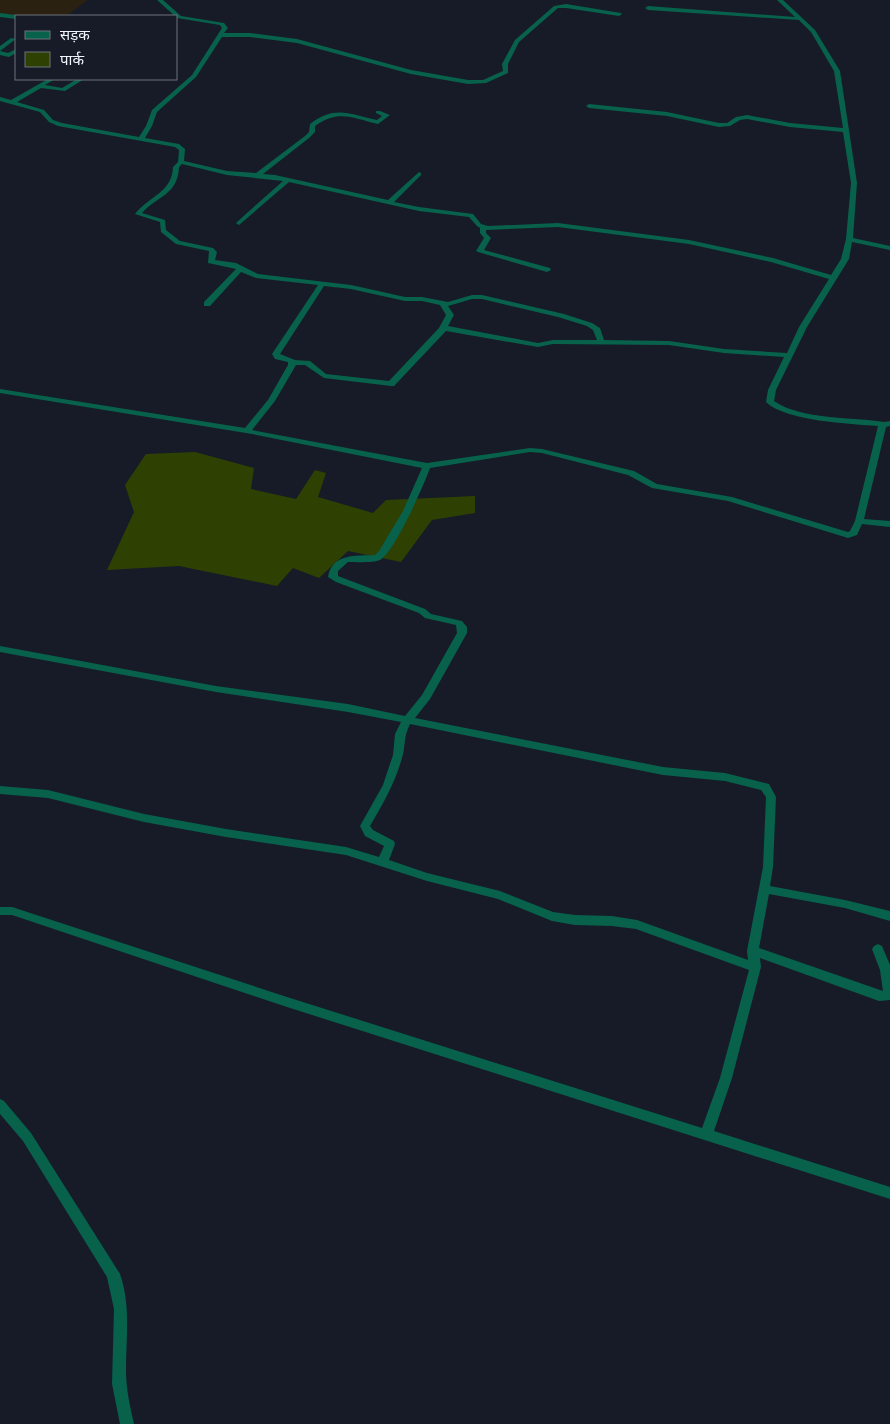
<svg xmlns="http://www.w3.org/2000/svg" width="890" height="1424" font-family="'Asap Condensed','Noto Sans Devanagari',sans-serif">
  <rect width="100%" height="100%" fill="#161b27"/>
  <path fill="#2b2111" d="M0,0H88L66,16H21L0,14Z"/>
  <path fill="#2f4102" d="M195,452L254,468L251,489L296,499L315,470L326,473L318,497L373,513L386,500L475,496V513L432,520L401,562L348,551L319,578L293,568L277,586L179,566L107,570L134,512L125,485L146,454Z"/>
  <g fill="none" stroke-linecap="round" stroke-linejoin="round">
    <g fill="#07614b" fill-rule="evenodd">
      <path d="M157,0H163L181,16L224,23L228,28L224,33H250L297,39L411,70L468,80H483L503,71L502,64L515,40L554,6L566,4L621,13L622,14L619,16L566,8H558L519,42L508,64V73L486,83L468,84L411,74L297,43L250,37H222L196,77L157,112L152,126L145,138L179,144L185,149L184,161L227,171L256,173L305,136L309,132L310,124C335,105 349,114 377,120L382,116L376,113V111H380L390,115L378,124C353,118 338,109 315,126V132L309,138L263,174L275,175L388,200L419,172L421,173V175L394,202L419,207L473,214L481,224L488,226L558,223L689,240L773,258L831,275L841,259L846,239L851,183L843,132L790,127L747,119L740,120L730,126L719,127L667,116L589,108L586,106L589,104L667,112L719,123H727L736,117L747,115L790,123L843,128L834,71L811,32L799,20L648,10L645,8L648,6L795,17L777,0H783L815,30L840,71L857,183L853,238L890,246V250L852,242L849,259L807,327L776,390L774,401C801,420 853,417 885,422L890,421V426L886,427L864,519L890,521V527L862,524L857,535L848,538L728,501L652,488L628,475L542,453L530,452L430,468C424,485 394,553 380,560C374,563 356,562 348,562L338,571V576L425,609L431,614L462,621L467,627V633L430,699L415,718L663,767L725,773L769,784L776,797L773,867L770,886L845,900L890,911V921L845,908L769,894L759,948L883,991L880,970L872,949L874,946L878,944L882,946L890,965V1000L879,1001L760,958L761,967L732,1078L714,1131L890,1187V1199L287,1007L12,915H0V907H12L287,997L702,1128L720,1078L749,970L636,929L612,926L575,925L552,921L498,899L427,881L346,855L226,837L144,822L48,798L0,794V786L48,790L144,814L226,829L346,847L379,857L384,846L365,836L360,826L383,785L393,755L395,734L401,722L348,712L216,692L0,652V646L216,686L348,704L405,716L422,695L457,633L456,625L425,618L419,613L336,582L328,577C332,553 356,556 375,555L379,551L403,511L422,468L252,434L0,393V389L245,428L268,400L288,365V362L275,359L272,354L318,285L256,278L241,272L210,306H204V302L236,269L208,263L209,251L176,244L161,232L160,222L135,214C149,196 172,193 173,167L178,162L179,150L175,147L58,126L49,122L40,112L0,101V97L11,100L48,79H55L45,85L62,88L77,79H84L65,91L41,88L17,102L44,110L53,120L62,123L139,137L146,126L152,110L192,75L222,28L220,25L177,18ZM182,164L227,175L283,181L237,222L236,223L239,225L289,182L419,211L469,217L477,226L480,228V233L484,238L476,251L478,252L547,272L551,270L550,268L484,250L491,238L486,233V230L558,227L689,244L771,262L829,279L799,327L787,353L724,349L669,341L604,340L600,328L592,323L564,314L482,295H472L448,302L422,297H405L351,285L258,274L236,263L215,260L217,252L213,248L180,241L166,230L165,220L142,213C157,196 178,195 179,167ZM324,286L351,289L405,301H422L440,305L446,315L439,328L389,381L326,374L310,361L295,360L280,354ZM472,299H482L558,317L587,326L593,330L597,340H553L538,343L448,326L454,315L448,306ZM446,331L538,347L553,344L669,345L724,353L784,357L768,390L766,402C785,421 851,424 878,426L855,521L850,531L848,532L732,497L657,484L634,471L542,449L530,448L427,463L252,430L275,401L296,365H305L324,378L391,386H394ZM410,724L663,775L725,781L761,790L766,797L763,867L747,951L748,960L637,920L612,916L575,915L553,912L500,891L427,873L389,860L395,844L394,841L373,830L370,826C383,804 395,783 402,758C406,745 403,738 410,724Z"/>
      <path d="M0,13L16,15L18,16H16V19L0,17Z"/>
      <path d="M11,38L16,39L0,51V46Z"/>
      <path d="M16,49V53L9,57L0,55V51L8,53Z"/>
      <path d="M0,1099L4,1101L31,1133L120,1274C131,1306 126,1337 126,1370C126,1389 130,1406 134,1424H120L112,1384L114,1309L107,1277L23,1141L0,1114Z"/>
    </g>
  </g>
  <rect x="15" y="15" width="162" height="65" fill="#161b27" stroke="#6d727c"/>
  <rect x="25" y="31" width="25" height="8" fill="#07614b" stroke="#6d727c"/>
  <text x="60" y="40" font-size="15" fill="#f0f4fc">सड़क</text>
  <rect x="25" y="52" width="25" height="15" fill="#2f4102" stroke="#6d727c"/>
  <text x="60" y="65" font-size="15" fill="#f0f4fc">पार्क</text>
</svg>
